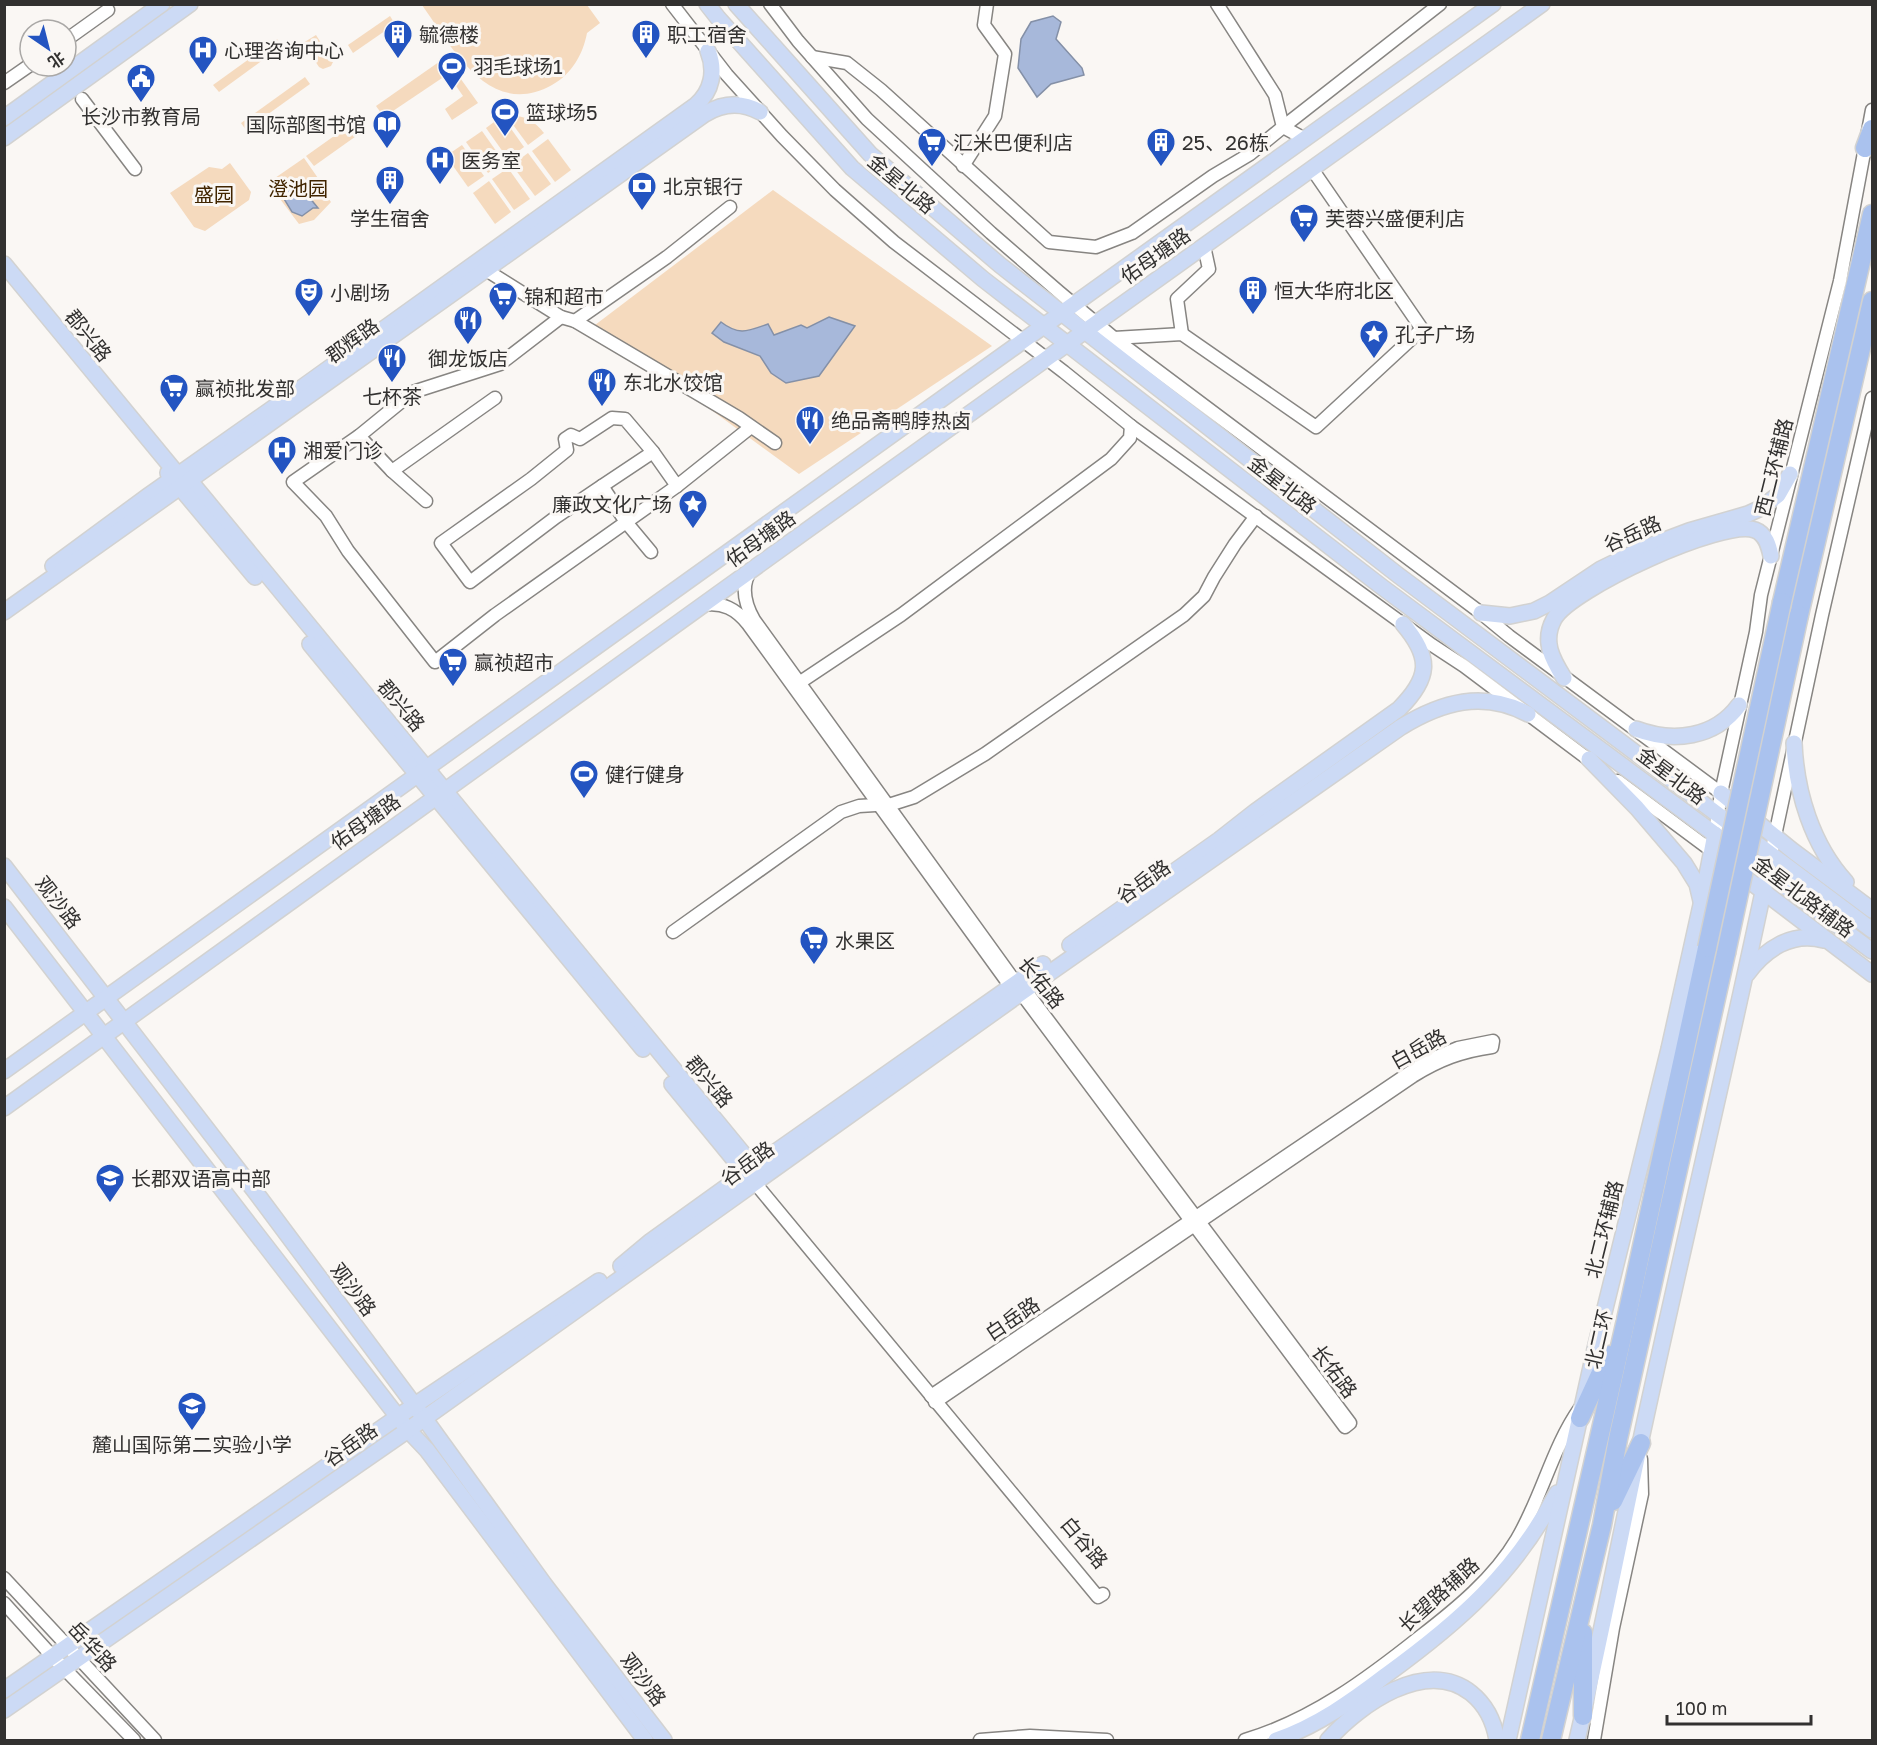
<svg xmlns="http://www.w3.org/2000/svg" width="1877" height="1745" font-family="'Golos Text','Noto Sans SC',sans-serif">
  <rect width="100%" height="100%" fill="#faf7f4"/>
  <g fill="#f5dabe">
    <path d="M422,5H587L600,23L587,33C583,54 572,74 552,85C489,120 452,47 422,5Z"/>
    <path d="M390,16L395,24L353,53L348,45Z"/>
    <path d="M316,35L333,62L331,66L323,69L319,67L303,43Z"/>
    <path d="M277,39L282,46L219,92L213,85Z"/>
    <path d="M446,57L454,70L384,117L376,106Z"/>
    <path d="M458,75L478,103L452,120L445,109L463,96L452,80Z"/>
    <path d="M305,77L310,84L246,130L241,123Z"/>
    <path d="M505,114C523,116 533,119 544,133L528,145Z"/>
    <path d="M502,116L524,147L508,159L486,128Z"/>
    <path d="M351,124L359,134L314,166L306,156Z"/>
    <path d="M482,131L504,162L488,173L466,142Z"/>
    <path d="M548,139L571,170L555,182L532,151Z"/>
    <path d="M462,145L484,176L468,187L446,156Z"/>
    <path d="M528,153L551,184L535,196L512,165Z"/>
    <path d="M304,158L320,181L317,183L331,202L314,220L299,224L274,191L275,178Z"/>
    <path d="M230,163L251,192L249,200L205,231L194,227L170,193L209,167L222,169Z"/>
    <path d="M508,168L530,199L514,210L492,179Z"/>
    <path d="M489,181L511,212L495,224L473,193Z"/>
    <path d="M773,190L992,346L799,474L595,325Z"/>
  </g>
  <g fill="#a7b8da" stroke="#8490a7" stroke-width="1.5">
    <path d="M1053,16L1061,22L1056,39L1082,68L1084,75L1051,84L1037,97L1018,68L1021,39L1031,22Z"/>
    <path d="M299,179L312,183L309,197L318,208H313L302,216L292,212L281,194L285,180Z"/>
    <path d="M829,317L855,326L819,376L786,383L771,373L760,356L724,342L712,333L721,322C739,336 748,331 768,324L774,335L801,325L807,328Z"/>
  </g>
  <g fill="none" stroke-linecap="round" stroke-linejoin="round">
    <g stroke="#878582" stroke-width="15">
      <g id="minor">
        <path d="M672,4L727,75L782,136L835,190L894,242L1064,372L1131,426L1432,645L1464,666L1596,765"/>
        <path d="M770,4L798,41L867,119L991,233L1059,292L1114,338L1481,613L1509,636L1721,793"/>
        <path d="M66,40L108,10"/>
        <path d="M812,57L847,63L881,90L1049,242L1096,247L1132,233L1213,176L1250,154L1283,127L1275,95L1217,4"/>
        <path d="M4,83L30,65"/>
        <path d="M82,99L135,169"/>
        <path d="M1305,139L1283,127L1440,4"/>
        <path d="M963,166L995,116L1005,54L984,25L987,4"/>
        <path d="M486,270L561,317L575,321L739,418L775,443"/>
        <path d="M561,317L500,364L413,392L359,436L293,482L326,516L348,551L435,662L495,615L677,486L751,427"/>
        <path d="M575,321L667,257L730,207"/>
        <path d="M1182,334L1177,299L1209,269L1204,246"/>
        <path d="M1114,338L1182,334L1316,427L1422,329L1312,169"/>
        <path d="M359,436L392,471"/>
        <path d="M602,486L653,452"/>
        <path d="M426,501L392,471L495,398"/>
        <path d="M651,552L626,522L602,486L556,517L470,582L441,543L531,479L567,450L565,439L571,435L580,439L612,418L625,419L653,452L677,486"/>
        <path d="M703,605C723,602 736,609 748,624L1011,987L1021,993L1033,1009L1345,1427L1350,1423L1038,1007L1025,990L1016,983L754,620C745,604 740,586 751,570"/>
        <path d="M799,683L901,615L1111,459L1130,438L1131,426"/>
        <path d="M1618,781L1712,851"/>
        <path d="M1715,834L1721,793L1756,632L1761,595L1840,281L1872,110"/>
        <path d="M1767,873L1822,615L1872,398"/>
        <path d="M673,932L841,812L859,806L892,804L914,797L985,754L1184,615L1204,596L1214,577L1235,544L1256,516"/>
        <path d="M755,1183L1098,1597L1103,1594"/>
        <path d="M931,1396L1427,1061L1458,1048L1493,1041L1492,1047C1462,1051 1439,1060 1413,1076L935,1402"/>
        <path d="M4,1578L155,1740"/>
        <path d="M4,1603L52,1656L134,1740"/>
        <path d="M980,1740L1030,1736L1107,1740"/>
        <path d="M1245,1740C1312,1720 1367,1679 1421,1636C1456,1609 1494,1578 1517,1539C1542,1497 1552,1448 1580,1408"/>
        <path d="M1594,1740L1613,1628L1642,1494L1641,1459"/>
      </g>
    </g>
    <g stroke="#d2d2d1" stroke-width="18">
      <g id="major">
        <path d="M707,4L718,18L852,168L983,279L1382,587L1872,951"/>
        <path d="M736,4L870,154L1000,265L1398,575L1872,930"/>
        <path d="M4,118L162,4"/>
        <path d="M4,138L190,4"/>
        <path d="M4,264L178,475L190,481L205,499L759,1173"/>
        <path d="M168,473L255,577"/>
        <path d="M53,566L148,496L300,389L696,105C712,91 716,71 708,51"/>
        <path d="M4,612L705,114C723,103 742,102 760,112"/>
        <path d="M1481,613L1510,616L1534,611L1550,603L1601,569L1644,548L1689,531L1748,514L1761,508L1778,495L1790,474"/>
        <path d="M310,644L643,1049"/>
        <path d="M1564,678C1552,659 1542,641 1554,619C1570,589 1724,518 1755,530C1766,534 1769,546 1771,556"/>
        <path d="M1636,729C1673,743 1715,738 1739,705"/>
        <path d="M1794,743C1796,792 1812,845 1846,882"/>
        <path d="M1589,759L1637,808L1684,863L1697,884L1701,901"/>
        <path d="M1721,793L1793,851L1872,910"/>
        <path d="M4,866L257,1194L424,1418L544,1584L664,1740"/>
        <path d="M1735,870L1872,974"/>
        <path d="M4,907L408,1430L427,1450L645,1740"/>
        <path d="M1070,945L1219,840L1256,811L1399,709C1430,678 1432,658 1403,624"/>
        <path d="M1747,974C1765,949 1792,931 1824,940"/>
        <path d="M4,1071L1493,4"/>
        <path d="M672,1084L750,1179"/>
        <path d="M4,1108L803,533L1542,4"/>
        <path d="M621,1266L651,1241L754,1167L1043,964"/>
        <path d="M4,1690L415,1405L599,1281"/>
        <path d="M4,1710L408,1430L1021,993L1401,727C1442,702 1483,690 1528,714"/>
        <path d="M1276,1740C1317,1726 1352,1701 1386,1675C1459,1622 1514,1574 1557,1493"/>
        <path d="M1328,1740C1359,1705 1426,1657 1471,1693C1486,1705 1494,1722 1497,1740"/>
        <path d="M1508,1740L1595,1349L1669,1049L1703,896L1715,834"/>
        <path d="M1577,1740C1600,1642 1619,1543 1640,1444C1681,1253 1727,1064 1767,873"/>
      </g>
    </g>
    <g stroke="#d2d2d1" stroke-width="21">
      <g id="highway">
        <path d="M1865,148L1872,129"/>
        <path d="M1782,602L1872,214"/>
        <path d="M1799,615L1872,301"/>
        <path d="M1580,1418L1609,1355"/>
        <path d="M1613,1501L1641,1443"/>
        <path d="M1583,1716V1633"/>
        <path d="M1530,1740L1626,1320L1707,948"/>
        <path d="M1551,1740L1602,1525L1618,1439L1726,953"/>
      </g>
    </g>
    <use href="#minor" stroke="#fff" stroke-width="12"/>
    <use href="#major" stroke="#ccdaf5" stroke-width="15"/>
    <use href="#highway" stroke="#aac2ee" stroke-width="18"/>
    <g stroke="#d2d2d1" stroke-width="21" stroke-linecap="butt">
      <g id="highway-bridge">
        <path d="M1707,948L1782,602"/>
        <path d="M1726,953L1799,615"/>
      </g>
    </g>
    <use href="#highway-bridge" stroke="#aac2ee" stroke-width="18"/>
  </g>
  <defs>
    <g id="building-pin" transform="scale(1.5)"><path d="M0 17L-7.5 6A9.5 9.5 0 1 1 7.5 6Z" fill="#2354c1" stroke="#faf7f4"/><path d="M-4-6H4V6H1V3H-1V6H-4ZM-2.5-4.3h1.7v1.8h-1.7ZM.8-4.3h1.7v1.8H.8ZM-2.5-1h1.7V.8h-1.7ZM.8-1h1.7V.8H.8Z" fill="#fff"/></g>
    <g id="hospital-pin" transform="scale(1.5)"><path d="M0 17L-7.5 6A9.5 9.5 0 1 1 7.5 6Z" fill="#2354c1" stroke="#faf7f4"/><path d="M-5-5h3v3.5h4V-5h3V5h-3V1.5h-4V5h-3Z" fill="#fff"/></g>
    <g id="stadium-pin" transform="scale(1.5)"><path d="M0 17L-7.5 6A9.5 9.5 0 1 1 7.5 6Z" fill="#2354c1" stroke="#faf7f4"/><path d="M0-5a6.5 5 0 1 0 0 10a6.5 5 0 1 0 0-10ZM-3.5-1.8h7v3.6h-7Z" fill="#fff"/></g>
    <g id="civic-pin" transform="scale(1.5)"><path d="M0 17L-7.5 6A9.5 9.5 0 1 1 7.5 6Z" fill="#2354c1" stroke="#faf7f4"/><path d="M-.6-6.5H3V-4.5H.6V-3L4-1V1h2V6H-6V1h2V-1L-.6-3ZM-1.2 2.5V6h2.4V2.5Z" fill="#fff"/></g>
    <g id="library-pin" transform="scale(1.5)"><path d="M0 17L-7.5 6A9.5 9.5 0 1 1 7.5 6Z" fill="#2354c1" stroke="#faf7f4"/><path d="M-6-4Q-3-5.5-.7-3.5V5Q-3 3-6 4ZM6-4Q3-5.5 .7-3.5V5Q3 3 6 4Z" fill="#fff"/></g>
    <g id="supermarket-pin" transform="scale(1.5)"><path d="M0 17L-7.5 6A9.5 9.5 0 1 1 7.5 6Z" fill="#2354c1" stroke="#faf7f4"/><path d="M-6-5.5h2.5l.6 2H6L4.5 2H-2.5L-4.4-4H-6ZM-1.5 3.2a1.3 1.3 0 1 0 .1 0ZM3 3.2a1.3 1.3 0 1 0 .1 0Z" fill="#fff"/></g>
    <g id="bank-pin" transform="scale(1.5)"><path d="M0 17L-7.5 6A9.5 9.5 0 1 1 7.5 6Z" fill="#2354c1" stroke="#faf7f4"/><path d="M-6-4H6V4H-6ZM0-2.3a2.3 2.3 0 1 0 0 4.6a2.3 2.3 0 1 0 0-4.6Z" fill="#fff"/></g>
    <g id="theatre-pin" transform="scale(1.5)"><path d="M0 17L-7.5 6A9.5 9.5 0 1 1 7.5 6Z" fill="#2354c1" stroke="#faf7f4"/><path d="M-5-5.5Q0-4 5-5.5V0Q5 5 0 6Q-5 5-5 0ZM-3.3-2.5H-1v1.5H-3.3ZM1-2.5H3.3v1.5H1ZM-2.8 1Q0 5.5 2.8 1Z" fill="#fff"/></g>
    <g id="restaurant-pin" transform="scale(1.5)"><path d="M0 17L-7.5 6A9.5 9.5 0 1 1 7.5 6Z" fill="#2354c1" stroke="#faf7f4"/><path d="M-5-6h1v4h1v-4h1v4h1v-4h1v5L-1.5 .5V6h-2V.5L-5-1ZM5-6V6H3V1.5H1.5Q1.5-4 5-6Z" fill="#fff"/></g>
    <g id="sight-pin" transform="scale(1.5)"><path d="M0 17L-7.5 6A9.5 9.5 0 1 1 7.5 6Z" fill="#2354c1" stroke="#faf7f4"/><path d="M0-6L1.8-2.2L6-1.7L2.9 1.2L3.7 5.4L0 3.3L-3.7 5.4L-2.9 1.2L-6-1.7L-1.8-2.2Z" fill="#fff"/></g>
    <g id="school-pin" transform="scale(1.5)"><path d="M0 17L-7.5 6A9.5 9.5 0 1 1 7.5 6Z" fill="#2354c1" stroke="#faf7f4"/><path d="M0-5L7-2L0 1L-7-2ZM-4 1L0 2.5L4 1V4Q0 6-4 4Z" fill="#fff"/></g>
  </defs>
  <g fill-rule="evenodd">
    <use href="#building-pin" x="398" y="34"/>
    <use href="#building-pin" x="646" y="34"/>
    <use href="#hospital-pin" x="203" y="50"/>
    <use href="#stadium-pin" x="452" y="66"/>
    <use href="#civic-pin" x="141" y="78"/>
    <use href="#stadium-pin" x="505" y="112"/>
    <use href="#library-pin" x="387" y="124"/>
    <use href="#supermarket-pin" x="932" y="142"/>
    <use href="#building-pin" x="1161" y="142"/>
    <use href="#hospital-pin" x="440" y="160"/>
    <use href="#building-pin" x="390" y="180"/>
    <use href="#bank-pin" x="642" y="186"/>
    <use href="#supermarket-pin" x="1304" y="218"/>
    <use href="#building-pin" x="1253" y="290"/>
    <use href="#theatre-pin" x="309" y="292"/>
    <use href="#supermarket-pin" x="503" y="296"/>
    <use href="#restaurant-pin" x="468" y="320"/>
    <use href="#sight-pin" x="1374" y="334"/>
    <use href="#restaurant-pin" x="392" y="358"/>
    <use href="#restaurant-pin" x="602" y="382"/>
    <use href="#supermarket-pin" x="174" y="388"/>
    <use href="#restaurant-pin" x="810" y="420"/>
    <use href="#hospital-pin" x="282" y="450"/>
    <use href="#sight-pin" x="693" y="504"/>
    <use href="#supermarket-pin" x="453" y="662"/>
    <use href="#stadium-pin" x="584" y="774"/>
    <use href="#supermarket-pin" x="814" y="940"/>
    <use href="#school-pin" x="110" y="1178"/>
    <use href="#school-pin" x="192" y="1406"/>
  </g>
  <g text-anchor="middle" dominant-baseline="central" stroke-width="6" stroke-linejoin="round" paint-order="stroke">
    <g font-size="20" fill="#323130" stroke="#faf7f4" text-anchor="start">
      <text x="419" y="34">毓德楼</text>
      <text x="667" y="34">职工宿舍</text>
      <text x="224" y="50">心理咨询中心</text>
      <text x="473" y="66">羽毛球场1</text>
      <text x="526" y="112">篮球场5</text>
      <text x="141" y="116" text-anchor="middle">长沙市教育局</text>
      <text x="366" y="124" text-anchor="end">国际部图书馆</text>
      <text x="953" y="142">汇米巴便利店</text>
      <text x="1182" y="142">25、26栋</text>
      <text x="461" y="160">医务室</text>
      <text x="663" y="186">北京银行</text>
      <text x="390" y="218" text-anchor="middle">学生宿舍</text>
      <text x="1325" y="218">芙蓉兴盛便利店</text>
      <text x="1274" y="290">恒大华府北区</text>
      <text x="330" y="292">小剧场</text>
      <text x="524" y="296">锦和超市</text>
      <text x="1395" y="334">孔子广场</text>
      <text x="468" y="358" text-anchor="middle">御龙饭店</text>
      <text x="623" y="382">东北水饺馆</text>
      <text x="195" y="388">赢祯批发部</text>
      <text x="392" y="396" text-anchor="middle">七杯茶</text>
      <text x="831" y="420">绝品斋鸭脖热卤</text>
      <text x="303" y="450">湘爱门诊</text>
      <text x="672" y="504" text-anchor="end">廉政文化广场</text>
      <text x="474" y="662">赢祯超市</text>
      <text x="605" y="774">健行健身</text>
      <text x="835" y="940">水果区</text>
      <text x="131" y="1178">长郡双语高中部</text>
      <text x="192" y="1444" text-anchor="middle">麓山国际第二实验小学</text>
    </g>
    <g font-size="20" fill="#323130" stroke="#faf7f4">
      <text transform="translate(902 183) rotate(40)">金星北路</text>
      <text transform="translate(1155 255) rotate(-36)">佑母塘路</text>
      <text transform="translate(89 335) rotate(51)">郡兴路</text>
      <text transform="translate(352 340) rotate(-36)">郡辉路</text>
      <text transform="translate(1773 467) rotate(-76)">西二环辅路</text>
      <text transform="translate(1283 484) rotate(38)">金星北路</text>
      <text transform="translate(1632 533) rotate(-24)">谷岳路</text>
      <text transform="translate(760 538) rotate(-36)">佑母塘路</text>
      <text transform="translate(402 705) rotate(50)">郡兴路</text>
      <text transform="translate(1672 775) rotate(37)">金星北路</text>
      <text transform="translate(365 821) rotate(-36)">佑母塘路</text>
      <text transform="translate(1143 881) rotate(-35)">谷岳路</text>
      <text transform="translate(1804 896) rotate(37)">金星北路辅路</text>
      <text transform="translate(59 902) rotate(52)">观沙路</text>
      <text transform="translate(1042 982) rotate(51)">长佑路</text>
      <text transform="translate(1418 1048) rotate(-29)">白岳路</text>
      <text transform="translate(710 1081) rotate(50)">郡兴路</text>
      <text transform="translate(747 1163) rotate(-36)">谷岳路</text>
      <text transform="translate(1603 1229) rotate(-76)">北二环辅路</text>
      <text transform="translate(354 1289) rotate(53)">观沙路</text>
      <text transform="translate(1012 1318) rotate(-34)">白岳路</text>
      <text transform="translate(1598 1339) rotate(-77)">北二环</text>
      <text transform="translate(1335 1371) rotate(53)">长佑路</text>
      <text transform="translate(350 1444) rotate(-35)">谷岳路</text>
      <text transform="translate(1085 1542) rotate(50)">白谷路</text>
      <text transform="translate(1438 1594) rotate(-42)">长望路辅路</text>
      <text transform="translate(93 1646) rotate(47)">岳华路</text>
      <text transform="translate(644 1679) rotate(53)">观沙路</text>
    </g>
    <g font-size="20" fill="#412500" stroke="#faf7f4">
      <text x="298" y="188">澄池园</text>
      <text x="214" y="194">盛园</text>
    </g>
  </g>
  <rect width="1877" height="1745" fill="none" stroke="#323130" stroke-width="12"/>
  <g transform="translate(48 48) rotate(145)"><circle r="28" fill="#faf7f4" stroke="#aaa8a6" stroke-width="1.5"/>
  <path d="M0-4.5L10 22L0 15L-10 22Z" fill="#2354c1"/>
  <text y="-9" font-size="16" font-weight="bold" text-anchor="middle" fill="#323130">北</text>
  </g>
  <path d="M1667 1715v9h144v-9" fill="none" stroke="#323130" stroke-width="3"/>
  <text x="1676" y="1715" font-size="18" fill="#323130" stroke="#faf7f4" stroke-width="4.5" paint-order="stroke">100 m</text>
</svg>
